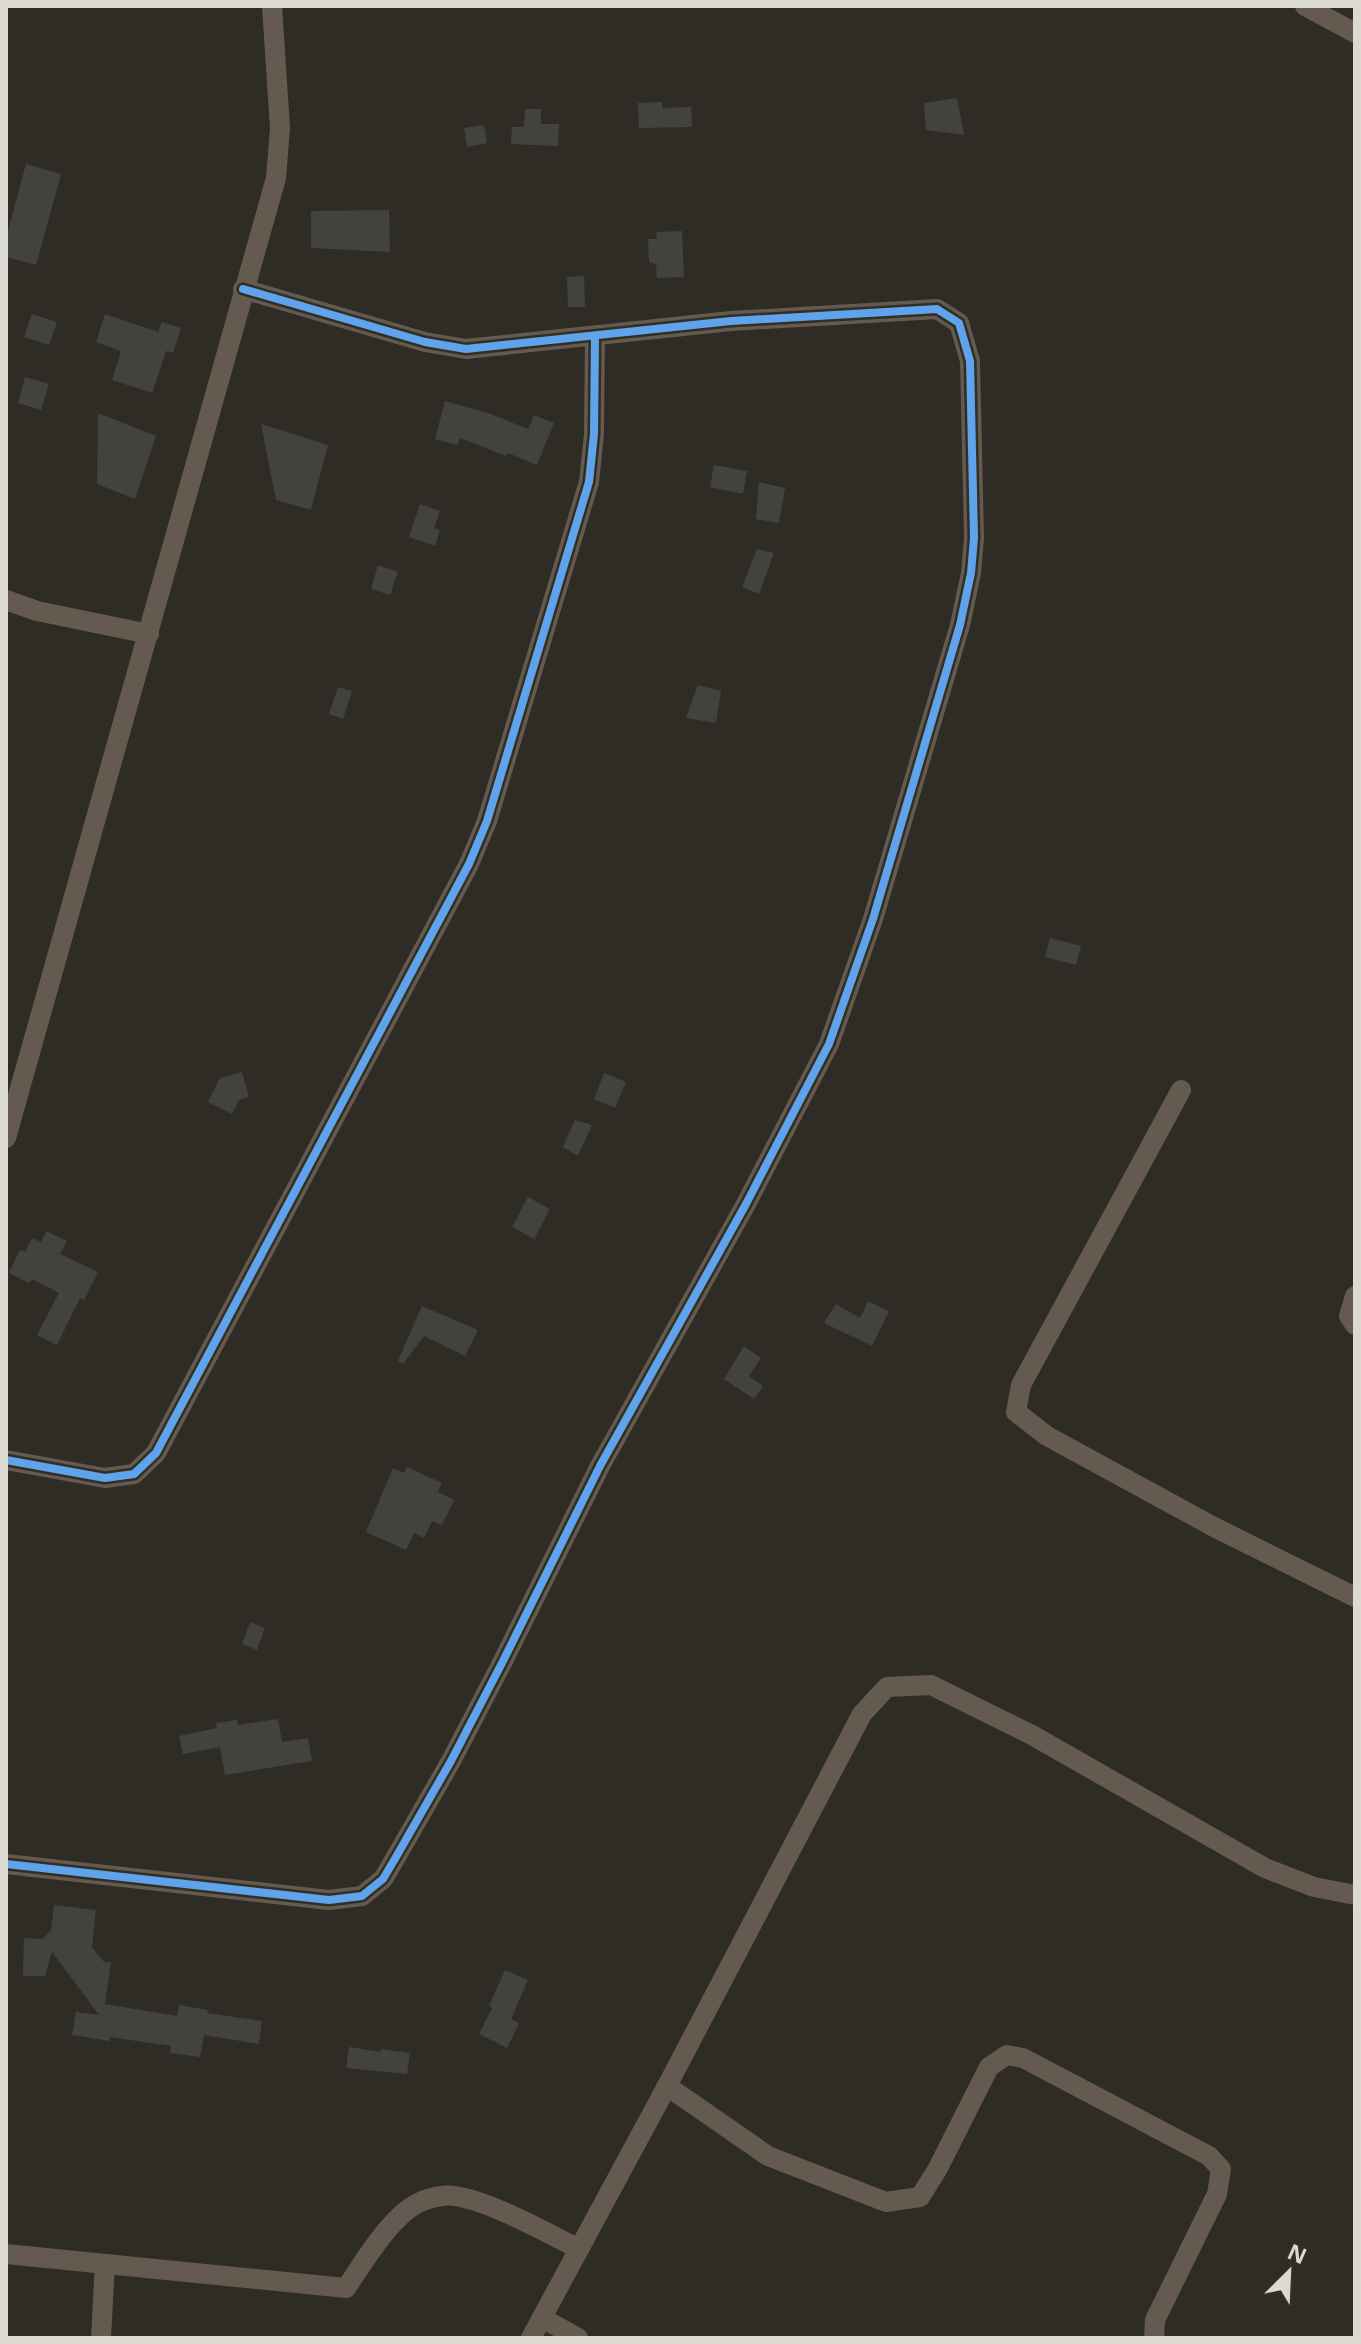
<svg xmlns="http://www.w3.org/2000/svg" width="1361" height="2344" font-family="'Noto Sans',sans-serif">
  <rect width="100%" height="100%" fill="#2e2c25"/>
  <g fill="#43433e">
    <path d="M957,98L964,135L926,130L924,103Z"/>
    <path d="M662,102V108L691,107L692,127L639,128L638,103Z"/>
    <path d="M525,109H541V124H559L558,146L511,144L512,127H524Z"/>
    <path d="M484,125L487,143L467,147L464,128Z"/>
    <path d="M26,164L61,174L36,265L6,257V238Z"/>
    <path d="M389,210L390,252L311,248V211Z"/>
    <path d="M682,231L684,277L657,278L656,264L649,262L648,239H657L656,232Z"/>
    <path d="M584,276L585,307H568L567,277Z"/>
    <path d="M32,314L57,322L49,345L24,337Z"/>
    <path d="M105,314L158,332L162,322L181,328L173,353L166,351L152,393L112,380L121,351L96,342Z"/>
    <path d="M25,377L49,384L41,410L18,403Z"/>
    <path d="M445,401L488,413L528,429L534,415L554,423L537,465L508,453L506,456L460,438L458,445L435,439Z"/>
    <path d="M98,413L156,436L135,499L97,484Z"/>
    <path d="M261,424L328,445L311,510L276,500Z"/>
    <path d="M714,465L747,471L743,494L710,487Z"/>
    <path d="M759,482L785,488L779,523L756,519Z"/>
    <path d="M420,504L440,511L434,528L440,530L435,546L409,537Z"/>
    <path d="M757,549L774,553L759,594L742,587Z"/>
    <path d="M378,565L398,572L390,595L371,589Z"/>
    <path d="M698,685L721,691L716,723L686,718Z"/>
    <path d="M338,687L352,691L343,719L329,714Z"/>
    <path d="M1050,938L1081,946L1076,965L1045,957Z"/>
    <path d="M242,1072L249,1097L239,1100L232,1114L208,1102L220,1078Z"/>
    <path d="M604,1073L626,1082L615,1108L594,1099Z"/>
    <path d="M575,1120L592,1125L578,1156L563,1147Z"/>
    <path d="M528,1197L550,1209L534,1239L512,1227Z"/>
    <path d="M46,1231L67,1241L60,1254L98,1272L84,1300L80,1298L57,1345L37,1335L59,1293L32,1279L29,1283L9,1273L20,1250L25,1252L32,1238L41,1242Z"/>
    <path d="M868,1301L889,1311L872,1346L824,1323L836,1304L860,1318Z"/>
    <path d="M422,1306L478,1330L465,1356L424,1336L403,1364L398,1361Z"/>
    <path d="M744,1346L761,1358L749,1376L763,1386L754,1399L724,1379Z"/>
    <path d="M407,1467L442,1483L438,1492L454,1500L442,1525L432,1521L424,1538L414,1533L406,1550L366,1532L393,1468L404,1473Z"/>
    <path d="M250,1622L265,1628L257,1650L242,1644Z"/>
    <path d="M278,1719L282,1742L308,1738L312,1761L225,1775L220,1747L183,1754L179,1736L217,1728L216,1723L237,1720L238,1725Z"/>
    <path d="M54,1905L96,1910L92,1947L104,1962H111L105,2004L177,2016L179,2005L208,2010L207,2013L262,2021L259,2044L204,2035L200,2057L170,2053L171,2046L110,2037V2041L72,2035L76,2012L99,2015L52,1952L45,1976H23L24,1938L43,1939L51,1930Z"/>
    <path d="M505,1970L528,1980L511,2019L519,2023L507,2048L479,2034L492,2008L489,2006Z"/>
    <path d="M349,2047L381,2052V2049L410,2053L407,2074L346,2068Z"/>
  </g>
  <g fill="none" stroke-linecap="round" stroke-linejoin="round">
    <g stroke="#645a50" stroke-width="20">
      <path d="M1305,6L1355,33"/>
      <path d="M6,600L37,611L149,634"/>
      <path d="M1181,1090L1021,1385L1016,1412L1047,1436L1214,1527L1355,1597"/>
      <path d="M6,1138L276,178L280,128L272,6"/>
      <path d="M1355,1296L1349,1316L1355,1325"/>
      <path d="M6,1460L105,1478L134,1474L156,1453L469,864L487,821L589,482L594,434L595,336"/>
      <path d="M6,1864L329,1900L362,1896L383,1879L396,1857L451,1761L502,1663L600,1466L746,1204L829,1044L873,919L960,625L971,573L974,538L970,361L959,323L937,309L731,321L466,349L425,342L243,289"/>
      <path d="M667,2086L768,2156L886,2202L920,2197L937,2170L989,2067L1007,2055L1023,2058L1209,2156L1221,2169L1217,2194L1155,2320L1154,2338"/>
      <path d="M6,2254L346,2288C364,2262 390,2217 418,2203C424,2200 435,2197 442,2196C473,2191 549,2234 579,2249"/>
      <path d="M542,2318L578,2338"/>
      <path d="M101,2338L105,2264"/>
      <path d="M531,2338L667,2086L862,1714L887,1687L931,1685L1032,1735L1265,1868L1314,1887L1355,1895"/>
    </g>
    <g stroke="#322f21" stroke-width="13">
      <g id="cycleway">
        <path d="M6,1460L105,1478L134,1474L156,1453L469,864L487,821L589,482L594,434L595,336"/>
        <path d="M6,1864L329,1900L362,1896L383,1879L396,1857L451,1761L502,1663L600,1466L746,1204L829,1044L873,919L960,625L971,573L974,538L970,361L959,323L937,309L731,321L466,349L425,342L243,289"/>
      </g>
    </g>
    <use href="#cycleway" stroke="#60a3ed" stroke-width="8"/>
  </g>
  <rect width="1361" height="2344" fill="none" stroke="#dbd9d1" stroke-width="16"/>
  <g transform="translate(1289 2272) rotate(24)" stroke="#322f21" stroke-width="6" paint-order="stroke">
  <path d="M0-6L14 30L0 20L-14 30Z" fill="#dbd9d1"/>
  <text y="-12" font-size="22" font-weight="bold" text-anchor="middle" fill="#dbd9d1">N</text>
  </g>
</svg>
